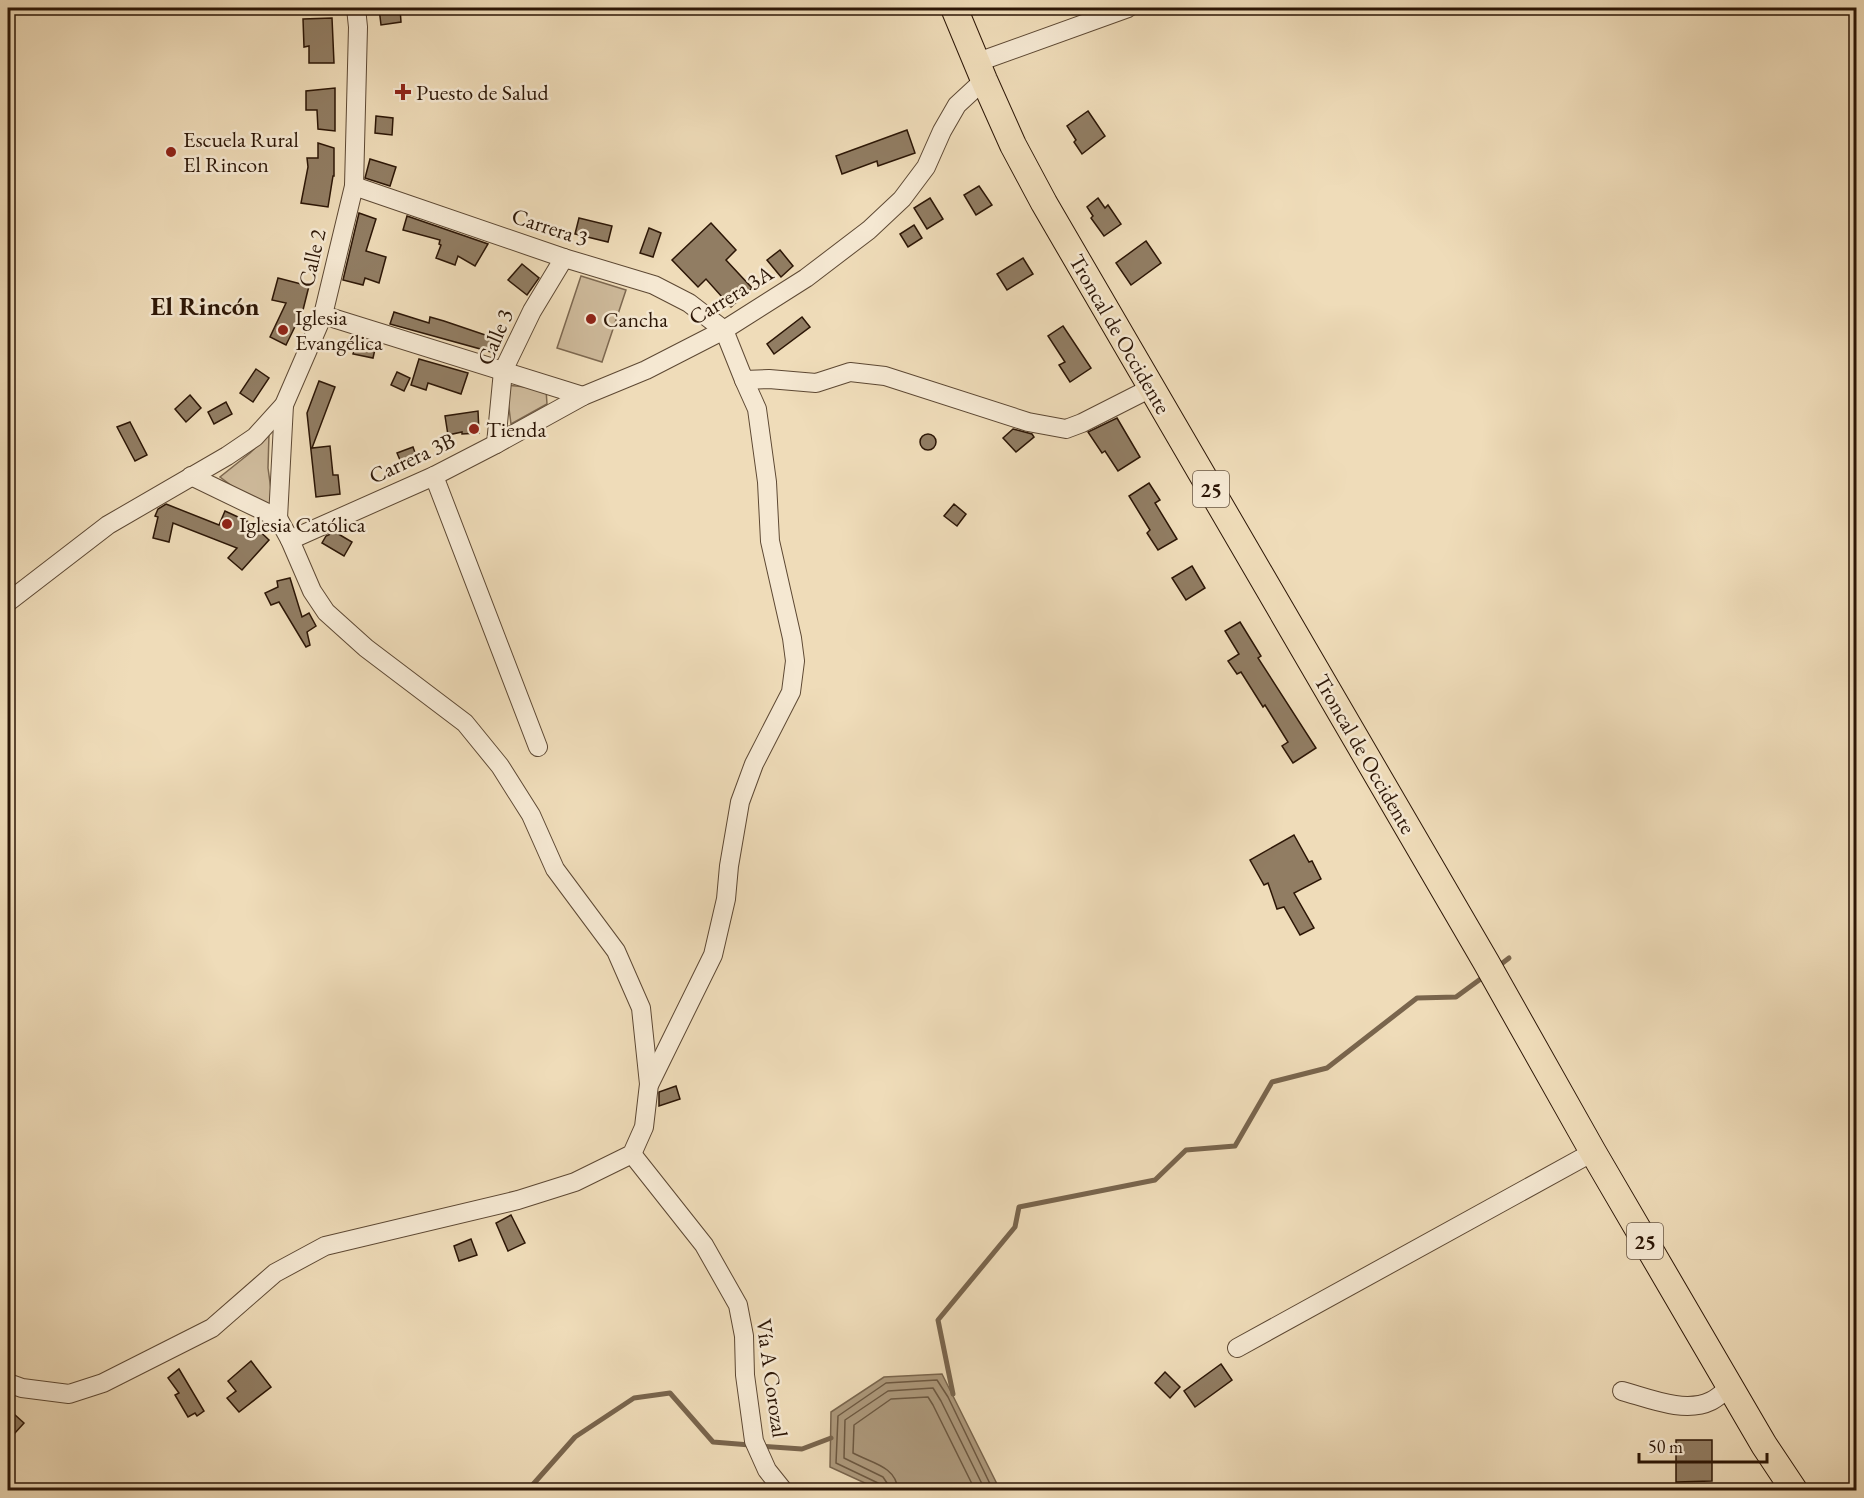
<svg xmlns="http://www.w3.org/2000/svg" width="1864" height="1498" font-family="'EB Garamond',serif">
  <rect width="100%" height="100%" fill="#efdcb9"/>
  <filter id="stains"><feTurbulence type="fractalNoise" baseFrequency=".00333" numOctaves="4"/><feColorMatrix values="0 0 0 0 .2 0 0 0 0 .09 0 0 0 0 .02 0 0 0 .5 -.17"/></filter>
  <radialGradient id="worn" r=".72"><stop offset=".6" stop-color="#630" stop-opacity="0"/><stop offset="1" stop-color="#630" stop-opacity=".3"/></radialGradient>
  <g fill="#ceba9b" stroke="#7d6850" stroke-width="1.5">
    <path d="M581,276L626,290L602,362L557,348Z"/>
    <path d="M506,385L546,389L547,404L511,424Z"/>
    <path d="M269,434L268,468L274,511L248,498L220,477L250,453Z"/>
  </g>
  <path fill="#ad997c" stroke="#79654d" stroke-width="1.5" d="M942,1374L1000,1490H880L830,1467L831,1412L884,1377Z"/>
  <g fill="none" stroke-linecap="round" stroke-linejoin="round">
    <g stroke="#6c5841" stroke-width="1.5">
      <path d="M881,1490L878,1483L836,1463L838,1416L886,1383L937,1380L948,1397L993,1490"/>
      <path d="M889,1490L887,1483L883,1477L844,1458L845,1420L888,1391L933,1388L941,1401L985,1490"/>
      <path d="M898,1490C896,1466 871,1463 853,1453L854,1425L891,1399L928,1397L933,1405L975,1490"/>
    </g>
    <g stroke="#79654d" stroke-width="5">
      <path d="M1496,968L1509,958"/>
      <path d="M953,1394L938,1320L1015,1227L1019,1207L1155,1180L1186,1150L1235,1146L1272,1082L1327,1068L1417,998L1456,997L1486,975"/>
      <path d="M759,1446L802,1449L831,1438"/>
      <path d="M528,1490L575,1437L634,1398L670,1393L713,1442L750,1445"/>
    </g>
  </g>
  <g fill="#917d63" stroke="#2c1606" stroke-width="1.5">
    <path d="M379,8H400L401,22L381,25Z"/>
    <path d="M332,18L334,63H309V46L304,47L303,19Z"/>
    <path d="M335,88V131L318,129L317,110H306V91Z"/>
    <path d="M1088,111L1105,136L1082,154L1074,142L1076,140L1067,126Z"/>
    <path d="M376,116L393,118L392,135L375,133Z"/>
    <path d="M907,130L915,153L878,166L877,161L842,174L836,156Z"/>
    <path d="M318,143L334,148V176H333L328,207L301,203L308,167L307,158H318Z"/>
    <path d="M370,159L396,167L390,186L365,178Z"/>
    <path d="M979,186L992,205L976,215L964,195Z"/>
    <path d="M930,198L943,219L927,229L914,208Z"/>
    <path d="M1098,198L1105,208L1108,205L1121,224L1104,236L1091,218L1093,216L1087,207Z"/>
    <path d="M359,213L376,219L366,251L386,257L379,283L365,278L363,285L343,280Z"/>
    <path d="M407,216L488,244L475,266L458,256L455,265L436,258L441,245L439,244L440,240L403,230Z"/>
    <path d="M579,218L612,226L608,242L575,234Z"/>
    <path d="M711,223L736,250L726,260L752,288L731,307L706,279L698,287L672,260Z"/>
    <path d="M914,225L922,238L908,247L900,234Z"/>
    <path d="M649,228L661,233L653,257L640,253Z"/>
    <path d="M1146,241L1161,263L1131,285L1116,263Z"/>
    <path d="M780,250L793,266L781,277L767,260Z"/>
    <path d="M1023,258L1033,274L1007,290L997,274Z"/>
    <path d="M522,264L539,278L527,295L508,280Z"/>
    <path d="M278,278L309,286L303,310L286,345L270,337L286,303L272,300Z"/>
    <path d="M394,312L429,323L430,317L444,321L500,340L495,353L390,324Z"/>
    <path d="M802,317L810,327L774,354L767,344Z"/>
    <path d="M1063,326L1091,368L1070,382L1059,365L1065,362L1048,336Z"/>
    <path d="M357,339L376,345L373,358L353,354Z"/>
    <path d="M419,359L468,373L461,394L428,383L426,390L411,385Z"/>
    <path d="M256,369L269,378L253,402L240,393Z"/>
    <path d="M397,372L410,378L404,391L391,385Z"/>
    <path d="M319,381L335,387L312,448L330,446L333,475H338L340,494L316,497L307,413Z"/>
    <path d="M190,395L201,408L186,422L175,409Z"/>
    <path d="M226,402L232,414L214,424L208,412Z"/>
    <path d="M478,411L479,433L462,434V432L448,435L445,416Z"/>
    <path d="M1117,418L1140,457L1118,471L1105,451L1102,453L1088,432Z"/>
    <path d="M130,422L147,455L135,461L117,427Z"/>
    <path d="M1013,429L1032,434L1034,437L1016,452L1003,438Z"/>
    <circle cx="928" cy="442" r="8"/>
    <path d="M413,447L418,461L403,467L397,453Z"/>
    <path d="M1149,483L1160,500L1155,503L1177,539L1158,550L1147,533L1150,530L1129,496Z"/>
    <path d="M166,504L219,525L225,511L251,523L269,540L242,570L228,558L237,548L173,523L169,542L153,538L158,517L155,516L158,509Z"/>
    <path d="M954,504L966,514L957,526L944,516Z"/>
    <path d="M335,532L352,542L344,556L322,543L326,536Z"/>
    <path d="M1192,566L1205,588L1186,600L1172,578Z"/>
    <path d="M290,578L302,617L309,613L316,626L307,632L310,645L306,647L279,602L271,605L265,593L278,587L277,581Z"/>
    <path d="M1240,622L1261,656L1258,658L1316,748L1293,763L1282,746L1288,742L1265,705L1263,707L1241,672L1237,674L1228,661L1239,654L1225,631Z"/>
    <path d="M1294,835L1309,862L1312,861L1321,879L1294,893L1314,928L1300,935L1284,907L1277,909L1268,883L1264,885L1250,860Z"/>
    <path d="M676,1086L680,1099L659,1106V1092Z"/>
    <path d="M511,1215L525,1243L508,1251L496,1223Z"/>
    <path d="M471,1239L477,1255L459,1261L454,1246Z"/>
    <path d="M251,1361L271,1387L239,1412L227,1398L236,1391L228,1381Z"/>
    <path d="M1221,1364L1232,1380L1195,1407L1184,1391Z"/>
    <path d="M179,1369L204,1411L197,1416L195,1413L188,1417L175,1395L179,1393L168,1378Z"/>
    <path d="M1165,1372L1180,1387L1170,1398L1155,1383Z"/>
    <path d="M14,1414L24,1423L15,1433L8,1426V1421Z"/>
    <path d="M1676,1440H1712V1481L1676,1482Z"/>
  </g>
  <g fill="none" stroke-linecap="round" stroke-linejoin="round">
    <g stroke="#5d4833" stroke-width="20">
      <g id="minor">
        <path d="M978,62L1128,8"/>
        <path d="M354,186L564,258L654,285L689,303L724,330L744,380L769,379L816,383L850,372L885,376L1028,422L1066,429L1082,423L1151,388"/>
        <path d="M323,315L583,396"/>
        <path d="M496,444L503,371L532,311L564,258"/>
        <path d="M434,476L538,747"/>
        <path d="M278,518L284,405"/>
        <path d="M290,540L434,476L496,444L583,396L646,370L724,330L806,278L869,230L902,199L926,167L942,131L957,105L984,80"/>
        <path d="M8,602L108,525L227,456L255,437L284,405L323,315L354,186L358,27L356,8"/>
        <path d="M650,1083L713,955L726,899L729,866L740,802L754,764L791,692L795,661L792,638L770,541L767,482L757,409L744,380"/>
        <path d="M632,1154L704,1245L738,1305L744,1336L745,1375L754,1441L767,1470L783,1490"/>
        <path d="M1237,1348L1593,1152"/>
        <path d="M8,1383L22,1388L69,1394L103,1383L212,1328L275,1273L325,1246L518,1200L575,1182L632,1154L644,1127L649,1084L641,1008L616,951L555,869L531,815L500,766L465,723L366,648L326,612L312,591L290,540L278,518L191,476"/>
        <path d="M1622,1391C1648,1398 1685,1414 1711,1401C1718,1398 1724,1391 1730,1387"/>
      </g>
    </g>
    <g stroke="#2c1606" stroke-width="28">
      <path id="highway" d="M954,8L984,80L1013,145L1044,203L1486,962L1593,1152L1764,1445L1794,1490"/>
    </g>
    <use href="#minor" stroke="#f5e8d2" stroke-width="18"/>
    <use href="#highway" stroke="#efdcb9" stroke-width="26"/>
  </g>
  <g fill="#8f2418" stroke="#f5e8d2" stroke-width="2">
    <path d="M400 83h6v6h6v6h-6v6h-6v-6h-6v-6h6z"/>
    <circle cx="171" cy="152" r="6"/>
    <circle cx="591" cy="319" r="6"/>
    <circle cx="283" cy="330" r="6"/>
    <circle cx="474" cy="429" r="6"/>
    <circle cx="227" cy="524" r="6"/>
  </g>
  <g text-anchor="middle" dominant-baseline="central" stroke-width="5" stroke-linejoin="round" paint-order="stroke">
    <g fill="#f5e8d2" stroke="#685543" stroke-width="1.5">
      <rect x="1193" y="471" width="36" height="36" rx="4.5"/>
      <rect x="1627" y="1223" width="36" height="36" rx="4.5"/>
    </g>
    <g font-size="21" font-weight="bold" fill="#2c1606">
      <text x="1211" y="489">25</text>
      <text x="1645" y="1241">25</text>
    </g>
    <g font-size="22" fill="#2c1606" stroke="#f5e8d2" text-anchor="start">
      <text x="416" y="92">Puesto de Salud</text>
      <text x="183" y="139">Escuela Rural<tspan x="183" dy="25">El Rincon</tspan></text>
      <text x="295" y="317">Iglesia<tspan x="295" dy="25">Evangélica</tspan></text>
      <text x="603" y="319">Cancha</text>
      <text x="486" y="429">Tienda</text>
      <text x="239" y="524">Iglesia Católica</text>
    </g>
    <g font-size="22" fill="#2c1606" stroke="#f5e8d2">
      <text transform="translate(550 227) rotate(18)">Carrera 3</text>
      <text transform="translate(312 258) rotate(-77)">Calle 2</text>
      <text transform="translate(731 295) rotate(-31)">Carrera 3A</text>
      <text transform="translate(1120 334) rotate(60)">Troncal de Occidente</text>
      <text transform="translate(495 337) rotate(-67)">Calle 3</text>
      <text transform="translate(412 458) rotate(-25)">Carrera 3B</text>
      <text transform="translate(1365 754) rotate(60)">Troncal de Occidente</text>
      <text transform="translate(772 1378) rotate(82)">Vía A Corozal</text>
    </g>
    <g font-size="26" font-weight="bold" fill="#2c1606" stroke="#f5e8d2">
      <text x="205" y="306">El Rincón</text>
    </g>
  </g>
  <rect width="1864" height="1498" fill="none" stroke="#efdcb9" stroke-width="30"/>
  <rect x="9" y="9" width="1846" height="1480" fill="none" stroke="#2c1606" stroke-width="3"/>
  <rect x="15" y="15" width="1834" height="1468" fill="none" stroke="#2c1606" stroke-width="1.5"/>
  <path d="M1639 1453v9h128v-9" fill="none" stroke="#2c1606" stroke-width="3"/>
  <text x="1648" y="1453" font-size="18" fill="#2c1606" stroke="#f5e8d2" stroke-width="4.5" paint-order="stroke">50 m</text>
  <rect width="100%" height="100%" filter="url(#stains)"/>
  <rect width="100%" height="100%" fill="url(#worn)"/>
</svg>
